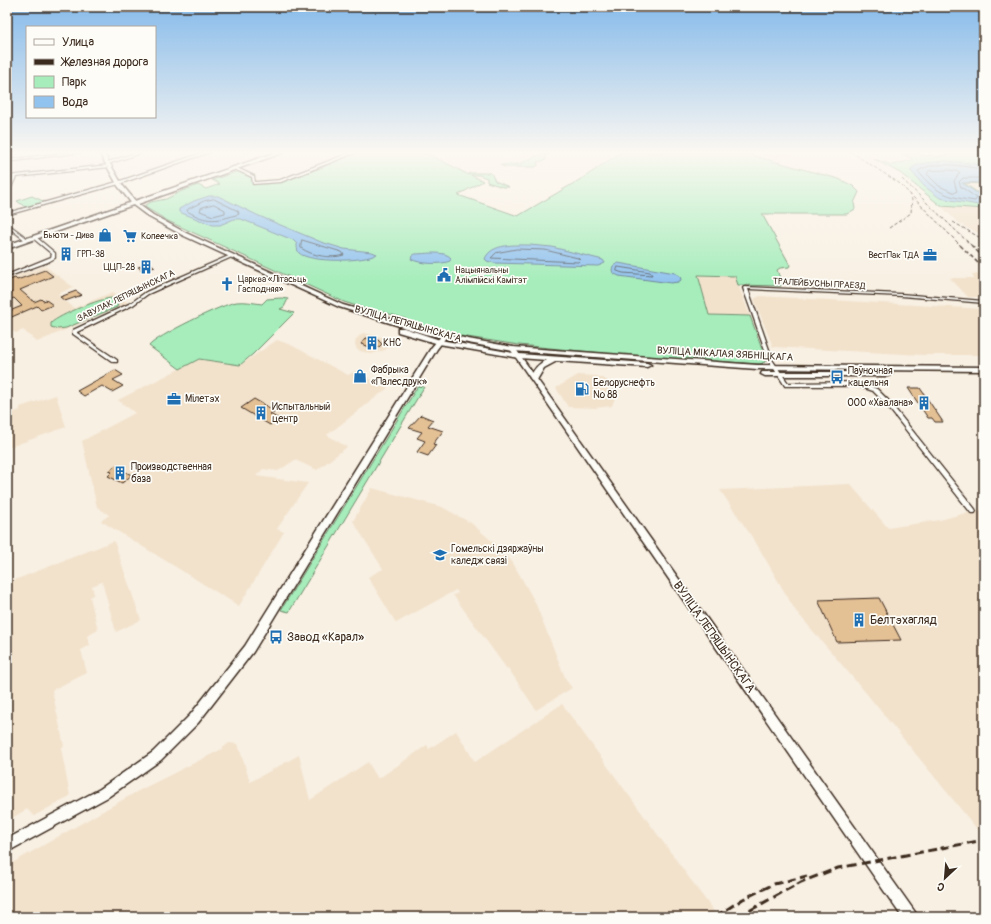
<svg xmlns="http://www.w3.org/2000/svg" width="991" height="924" font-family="Pangolin,sans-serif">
  <rect width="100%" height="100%" fill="#f8f0e3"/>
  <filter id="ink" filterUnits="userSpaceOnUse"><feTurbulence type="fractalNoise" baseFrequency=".025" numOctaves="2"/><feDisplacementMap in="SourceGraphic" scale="8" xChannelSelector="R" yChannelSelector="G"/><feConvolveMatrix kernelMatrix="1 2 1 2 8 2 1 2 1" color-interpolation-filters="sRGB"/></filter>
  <g filter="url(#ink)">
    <g fill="#f2e2cc">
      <path d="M751,152H797L798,153L777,159Z"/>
      <path d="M963,183L984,184V197Z"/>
      <path d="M941,206L984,209V235L969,229L956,221Z"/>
      <path d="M45,266L73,287L58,294L74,308L113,292L128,303L37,342L23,330L16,333L7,328V279Z"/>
      <path d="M984,273V297H968L950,278H974L972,274Z"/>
      <path d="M698,275L735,276L750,316L709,315Z"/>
      <path d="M760,296L984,309V355H923L773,347L754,299Z"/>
      <path d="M363,333L386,338L389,340L390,346L385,350L371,354L357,350L355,344L356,339Z"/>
      <path d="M277,340L291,345L348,375L355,371L388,388L327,435L347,447L317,470L295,460L278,471L263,469L256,476L308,483L277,529L284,532L239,606L101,521L109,515L97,507L82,441L135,413L118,400L199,359L240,365Z"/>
      <path d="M578,375L597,376L611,382L615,398L612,406L595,408L568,407L556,388Z"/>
      <path d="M56,395L66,427L7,448V415L20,410V407Z"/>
      <path d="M850,484L888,528L940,520L973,511L984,510V827L977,829L866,693L795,610L756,543L720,490Z"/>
      <path d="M372,488L442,507L471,523L500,548L513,563L535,602L566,680L572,688L536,710L508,668L507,669L453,595L458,593L456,590L396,623L368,577L383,569L353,521Z"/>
      <path d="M114,541L141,620L116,632L102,582L92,586L94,594L90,597L98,630L87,636L90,645L81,650L87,673L52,690L64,746L61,748L70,796L34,816L27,809L7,821V583Z"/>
      <path d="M562,704L718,917H7V866L138,791L220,750L229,743L238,744L250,782L299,755L310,800L368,762L378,779L427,745L429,749L456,731L475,762Z"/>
    </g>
    <g fill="#a6edbb" stroke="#708c6c">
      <path d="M359,152H425L469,175V173H491L495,181L509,187H503L487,182V178L479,175H471L483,181L458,195L518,216L586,176L621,152H740L839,179L853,186L859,192L854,203L855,209L847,214H762L790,265L789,267L780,268L777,270L782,283L781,286L738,285L735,276L698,275L709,315L750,316L766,359L765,362L760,364L632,356L519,345L454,335L407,323L406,319L383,312H378L366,309L344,302L168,221L145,207V205L151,202L166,199L182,191L198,185L206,189L220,184L212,180L236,172L241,171L252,176L254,182C276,190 336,161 359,152Z"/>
      <path d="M545,152H552L545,156L546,160L537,162L538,165L536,167H505L500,165L519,164Z"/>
      <path d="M900,152H916L925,156L931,155L936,157L957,152H984V184L964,183L984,197V209L941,206L900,173L874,159L892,165L912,160V159Z"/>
      <path d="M32,196L45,202L25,207L17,201Z"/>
      <path d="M112,298L119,301L117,307L66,328L58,329L51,327V323C59,315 101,298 112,298Z"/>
      <path d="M281,298L288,299L284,307L280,309L294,313L253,354L240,365L199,359L180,369L149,346C155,337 224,303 237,302C245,301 254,303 262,304L267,299Z"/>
      <path d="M418,386L424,387L289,612L281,610Z"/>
    </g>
    <g fill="#92c3ee" stroke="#6f869b">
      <path d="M946,161L969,163L984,166V182L962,183L984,198V206L940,198L924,186L910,170C916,162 936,162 946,161Z"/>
      <path d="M209,196H218L259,216L321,242L344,249L372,252L377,254C366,262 310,263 299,253C297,250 297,247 297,244L293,240L241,219H234L220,225H213L179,212V209L194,201Z"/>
      <path d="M530,245L552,247L603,260L605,263L598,266L494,263L487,261L485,259C491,243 516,245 530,245Z"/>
      <path d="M415,254C424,254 445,250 451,258L450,261C441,265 419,264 411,259L412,256Z"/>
      <path d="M618,263L675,273L680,276L681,280L678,282L671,283L619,276L613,273L612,270L613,266Z"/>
    </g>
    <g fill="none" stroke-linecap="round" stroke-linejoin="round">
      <g stroke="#5e6771" stroke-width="1">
        <path d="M984,169C963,167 937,159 918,171C935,193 948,197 975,201L977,198L961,187L959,182L963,178H984"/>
        <path d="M949,170L960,172L954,181L957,191L955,193L939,186L927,174L929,171Z"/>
        <path d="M214,199L238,211L239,214C217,221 207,223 187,211L188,209L204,201Z"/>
        <path d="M214,204L225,210V213L213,216L200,211L201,208Z"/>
        <path d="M302,240L342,252L344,255C331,259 312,256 301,248Z"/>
        <path d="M517,249L545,250L578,258L580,260L578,262L491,258L496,253Z"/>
        <path d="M618,267L650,272L652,275L623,273L617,271Z"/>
      </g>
    </g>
    <g fill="#e4c095" stroke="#3b2a1e">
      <path d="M150,263L155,267L143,271L138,267Z"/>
      <path d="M45,270L53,276L20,290L34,302L41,299L43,301L46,300L53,305L41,310L37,306L7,319V312L22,306L14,298L7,301V295L12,293L7,289V281L15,278L17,280Z"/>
      <path d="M76,291L82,295L65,301L60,297Z"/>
      <path d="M366,338L378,340L382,344L379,347L373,348L361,344Z"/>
      <path d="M115,370L123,375L113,380L123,386L112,392L102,386L84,396L77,391Z"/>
      <path d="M908,388H920L943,422H935L932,418H928Z"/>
      <path d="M254,399L275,411L270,414L279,419L270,425L241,408Z"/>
      <path d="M421,415L433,420L428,426L443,431L433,444L436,445L428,456L417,452L425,441L417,438L422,432L409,428Z"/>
      <path d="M116,465L121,467L119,469L132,475L122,483L108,476L112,472L109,471Z"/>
      <path d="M879,598L901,640L837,642L818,600Z"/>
    </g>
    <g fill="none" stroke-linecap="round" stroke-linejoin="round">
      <g stroke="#3b2a1e" stroke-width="2.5">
        <g id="street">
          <path d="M70,152H82L7,162V160Z"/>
          <path d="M138,152H144L108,164L105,163Z"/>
          <path d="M205,152H210L119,184L7,215V213L117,182Z"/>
          <path d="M352,152H357L281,182L253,184L252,177L234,169L237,168L254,176L255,182L280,180Z"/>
          <path d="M109,165H110V167L16,177L11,188L7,189V187L9,186L12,177L7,178V176Z"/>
          <path d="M7,223L28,239V241H26L7,226Z"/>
          <path d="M34,237H36L55,253V258L48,262L7,277V275L51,257L52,254L34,239Z"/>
          <path d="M231,255L234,256L148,294L133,305L77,332V333L117,360V362H113L73,334V330L131,303L146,292Z"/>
          <path d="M744,287L901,294L984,301V303L901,296L748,289L773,361L788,383L858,382L877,389L888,400L975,509L976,511L975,513H971L884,402L873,391L858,386H785L769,361L743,288Z"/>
        </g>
      </g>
      <g stroke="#3b2a1e" stroke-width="3">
        <g id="secondary">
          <path d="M99,152H103L123,186L137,203V205H133L118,186Z"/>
          <path d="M444,334L447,336L437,349L253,652L198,723L161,760L108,797L7,852V839L100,789L153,752L190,715L245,646L431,348L442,335Z"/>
          <path d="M513,347L515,348L915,912L917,917H902L510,349Z"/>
        </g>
      </g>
      <g stroke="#3b2a1e" stroke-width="3">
        <g id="primary">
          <path d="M277,152H285L138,204L153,215L186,233L343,305L430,330L468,339L513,347L757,365L984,367V371L757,369L513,351L468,343L425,334L339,307L182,235L149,217L133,205L7,249V245Z"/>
          <path d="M398,328H404L440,340L519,354L647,363L651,365L647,367L557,361L544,368L537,380H534L530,378C533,370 538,364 546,360L519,358L439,344L398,332Z"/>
          <path d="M762,372H888L892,374L888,376H765L761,374Z"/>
        </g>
      </g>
      <use href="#street" fill="#fdfcf7" fill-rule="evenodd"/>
      <use href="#secondary" fill="#fdfcf7" fill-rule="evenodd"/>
      <use href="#primary" fill="#fdfcf7" fill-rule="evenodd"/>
      <g stroke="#3b2a1e" stroke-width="1" stroke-dasharray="3.5 2" stroke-linecap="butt">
        <path d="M851,152L899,183L961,246"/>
        <path d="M902,179L972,246"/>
        <path d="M953,222L984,240"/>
        <path d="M889,228L911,213L912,200L909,194"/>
      </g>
      <g stroke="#3b2a1e" stroke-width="1.5" stroke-dasharray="4.5 2.5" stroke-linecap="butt">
        <path d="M960,245L984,269"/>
        <path d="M971,245L984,258"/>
      </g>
      <g stroke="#3b2a1e" stroke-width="3" stroke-dasharray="9 4.5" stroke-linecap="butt">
        <path d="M715,917L743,899L774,884L807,876"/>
        <path d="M738,917L801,882L838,868L984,840"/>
      </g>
    </g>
  </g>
  <linearGradient id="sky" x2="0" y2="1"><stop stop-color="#85baea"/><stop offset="0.54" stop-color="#fcf8f2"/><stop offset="1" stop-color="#fcf8f2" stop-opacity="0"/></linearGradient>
  <rect width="991" height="282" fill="url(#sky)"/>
  <defs>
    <g id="shop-bare" transform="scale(1.08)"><path d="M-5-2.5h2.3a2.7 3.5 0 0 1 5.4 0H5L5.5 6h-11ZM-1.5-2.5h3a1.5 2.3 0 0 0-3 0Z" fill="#1f6fb2" stroke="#fdfcf7" stroke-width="2.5" paint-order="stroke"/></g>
    <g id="supermarket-bare" transform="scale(1.08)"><path d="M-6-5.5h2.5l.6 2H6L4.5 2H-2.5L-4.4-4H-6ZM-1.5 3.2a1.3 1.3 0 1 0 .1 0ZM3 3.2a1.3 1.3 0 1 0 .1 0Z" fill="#1f6fb2" stroke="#fdfcf7" stroke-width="2.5" paint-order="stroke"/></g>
    <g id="building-bare" transform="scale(1.08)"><path d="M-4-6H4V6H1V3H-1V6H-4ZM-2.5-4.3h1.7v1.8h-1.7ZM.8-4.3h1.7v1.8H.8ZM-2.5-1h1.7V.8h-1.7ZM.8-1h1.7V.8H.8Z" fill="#1f6fb2" stroke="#fdfcf7" stroke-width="2.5" paint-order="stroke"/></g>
    <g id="office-bare" transform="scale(1.08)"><path d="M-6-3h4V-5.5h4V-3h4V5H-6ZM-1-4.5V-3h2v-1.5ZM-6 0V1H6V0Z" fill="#1f6fb2" stroke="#fdfcf7" stroke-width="2.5" paint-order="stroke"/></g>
    <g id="civic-bare" transform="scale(1.08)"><path d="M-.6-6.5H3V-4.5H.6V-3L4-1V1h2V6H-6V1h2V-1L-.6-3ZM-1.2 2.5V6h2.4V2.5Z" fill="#1f6fb2" stroke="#fdfcf7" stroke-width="2.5" paint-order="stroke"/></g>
    <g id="church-bare" transform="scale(1.08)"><path d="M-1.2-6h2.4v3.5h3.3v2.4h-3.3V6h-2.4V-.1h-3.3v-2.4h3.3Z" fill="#1f6fb2" stroke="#fdfcf7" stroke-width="2.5" paint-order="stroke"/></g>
    <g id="bus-bare" transform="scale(1.08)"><path d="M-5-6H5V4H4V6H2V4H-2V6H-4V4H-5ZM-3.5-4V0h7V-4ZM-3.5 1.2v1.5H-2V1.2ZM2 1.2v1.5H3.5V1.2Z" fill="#1f6fb2" stroke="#fdfcf7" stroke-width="2.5" paint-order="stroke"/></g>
    <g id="fuel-bare" transform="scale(1.08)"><path d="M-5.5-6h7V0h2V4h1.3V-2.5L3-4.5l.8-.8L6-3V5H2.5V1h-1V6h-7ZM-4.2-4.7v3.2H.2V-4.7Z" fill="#1f6fb2" stroke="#fdfcf7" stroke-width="2.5" paint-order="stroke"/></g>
    <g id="university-bare" transform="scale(1.08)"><path d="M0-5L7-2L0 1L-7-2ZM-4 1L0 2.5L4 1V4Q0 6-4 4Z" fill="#1f6fb2" stroke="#fdfcf7" stroke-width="2.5" paint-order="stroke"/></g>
  </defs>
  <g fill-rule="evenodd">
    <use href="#shop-bare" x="105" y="235"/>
    <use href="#supermarket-bare" x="130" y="236"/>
    <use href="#building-bare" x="66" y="254"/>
    <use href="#office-bare" x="930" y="255"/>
    <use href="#building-bare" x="146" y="267"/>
    <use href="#civic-bare" x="444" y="275"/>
    <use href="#church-bare" x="227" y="284"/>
    <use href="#building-bare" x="372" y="343"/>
    <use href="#shop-bare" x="360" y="376"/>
    <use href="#bus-bare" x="837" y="377"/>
    <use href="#fuel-bare" x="582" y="389"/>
    <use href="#office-bare" x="174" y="399"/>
    <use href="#building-bare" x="924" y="403"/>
    <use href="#building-bare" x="261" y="413"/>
    <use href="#building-bare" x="120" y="473"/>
    <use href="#university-bare" x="440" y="555"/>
    <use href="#building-bare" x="859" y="620"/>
    <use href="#bus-bare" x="276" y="637"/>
  </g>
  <g text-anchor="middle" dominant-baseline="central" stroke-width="3.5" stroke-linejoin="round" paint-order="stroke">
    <g font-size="9" fill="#3b2a1e" stroke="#fdfcf7" text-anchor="start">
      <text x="94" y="235" text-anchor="end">Бьюти - Дива</text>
      <text x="141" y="236">Копеечка</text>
      <text x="77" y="254">ГРП-38</text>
      <text x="919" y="255" text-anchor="end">ВестПак ТДА</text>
      <text x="135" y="267" text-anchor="end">ЦЦП-28</text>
      <text x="455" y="270">Нацыянальны<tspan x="455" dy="10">Алімпійскі Камітэт</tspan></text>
      <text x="238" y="279">Царква «Літасьць<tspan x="238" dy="10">Гасподняя»</tspan></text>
    </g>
    <g font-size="9" fill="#3b2a1e" stroke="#fdfcf7">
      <text transform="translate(819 284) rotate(3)">ТРАЛЕЙБУСНЫ ПРАЕЗД</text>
      <text transform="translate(126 296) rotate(-26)">ЗАВУЛАК ЛЕПЯШЫНСКАГА</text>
    </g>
    <g font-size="10" fill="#3b2a1e" stroke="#fdfcf7">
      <text transform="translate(408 324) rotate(16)">ВУЛІЦА ЛЕПЯШЫНСКАГА</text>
      <text transform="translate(725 354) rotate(3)">ВУЛІЦА МІКАЛАЯ ЗЯБНІЦКАГА</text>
    </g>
    <g font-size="10" fill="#3b2a1e" stroke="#fdfcf7" text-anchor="start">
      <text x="383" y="343">КНС</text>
      <text x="371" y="370">Фабрыка<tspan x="371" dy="12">«Палесдрук»</tspan></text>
      <text x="848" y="371">Паўночная<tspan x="848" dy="12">кацельня</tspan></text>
      <text x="593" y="383">Белоруснефть<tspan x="593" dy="12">№ 88</tspan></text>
      <text x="185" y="399">Мілетэх</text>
      <text x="913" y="403" text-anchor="end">ООО «Хвалана»</text>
      <text x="272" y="407">Испытальный<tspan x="272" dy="12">центр</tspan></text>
      <text x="131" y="467">Производственная<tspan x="131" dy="12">база</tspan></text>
      <text x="451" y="549">Гомельскі дзяржаўны<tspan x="451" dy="12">каледж связі</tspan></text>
    </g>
    <g font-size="12" fill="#3b2a1e" stroke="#fdfcf7" text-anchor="start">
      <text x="870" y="620">Белтэхагляд</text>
      <text x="287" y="637">Завод «Карал»</text>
    </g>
    <g font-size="12" fill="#3b2a1e" stroke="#fdfcf7">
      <text transform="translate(714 637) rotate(55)">ВУЛІЦА ЛЕПЯШЫНСКАГА</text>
    </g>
  </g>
  <rect width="991" height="924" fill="none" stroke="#fdfcf7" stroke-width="24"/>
  <rect x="12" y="12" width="967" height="900" fill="none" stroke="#3b2a1e" stroke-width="1.5" filter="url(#ink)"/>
  <rect x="26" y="26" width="130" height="92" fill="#fdfcf7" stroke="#afa8a0"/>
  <rect x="34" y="39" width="20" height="6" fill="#fdfcf7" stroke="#afa8a0"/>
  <text x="62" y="46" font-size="12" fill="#3b2a1e">Улица</text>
  <rect x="34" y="59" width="20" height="6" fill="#3b2a1e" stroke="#afa8a0"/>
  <text x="62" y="66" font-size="12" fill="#3b2a1e">Железная дорога</text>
  <rect x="34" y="76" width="20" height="12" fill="#a6edbb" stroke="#afa8a0"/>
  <text x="62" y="86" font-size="12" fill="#3b2a1e">Парк</text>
  <rect x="34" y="96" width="20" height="12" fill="#92c3ee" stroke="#afa8a0"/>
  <text x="62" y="106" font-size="12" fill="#3b2a1e">Вода</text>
  <g transform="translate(945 878) rotate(206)" stroke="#fdfcf7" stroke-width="3" paint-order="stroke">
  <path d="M0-3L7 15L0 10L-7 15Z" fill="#3b2a1e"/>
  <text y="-6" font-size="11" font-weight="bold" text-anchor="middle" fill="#3b2a1e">С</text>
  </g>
</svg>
